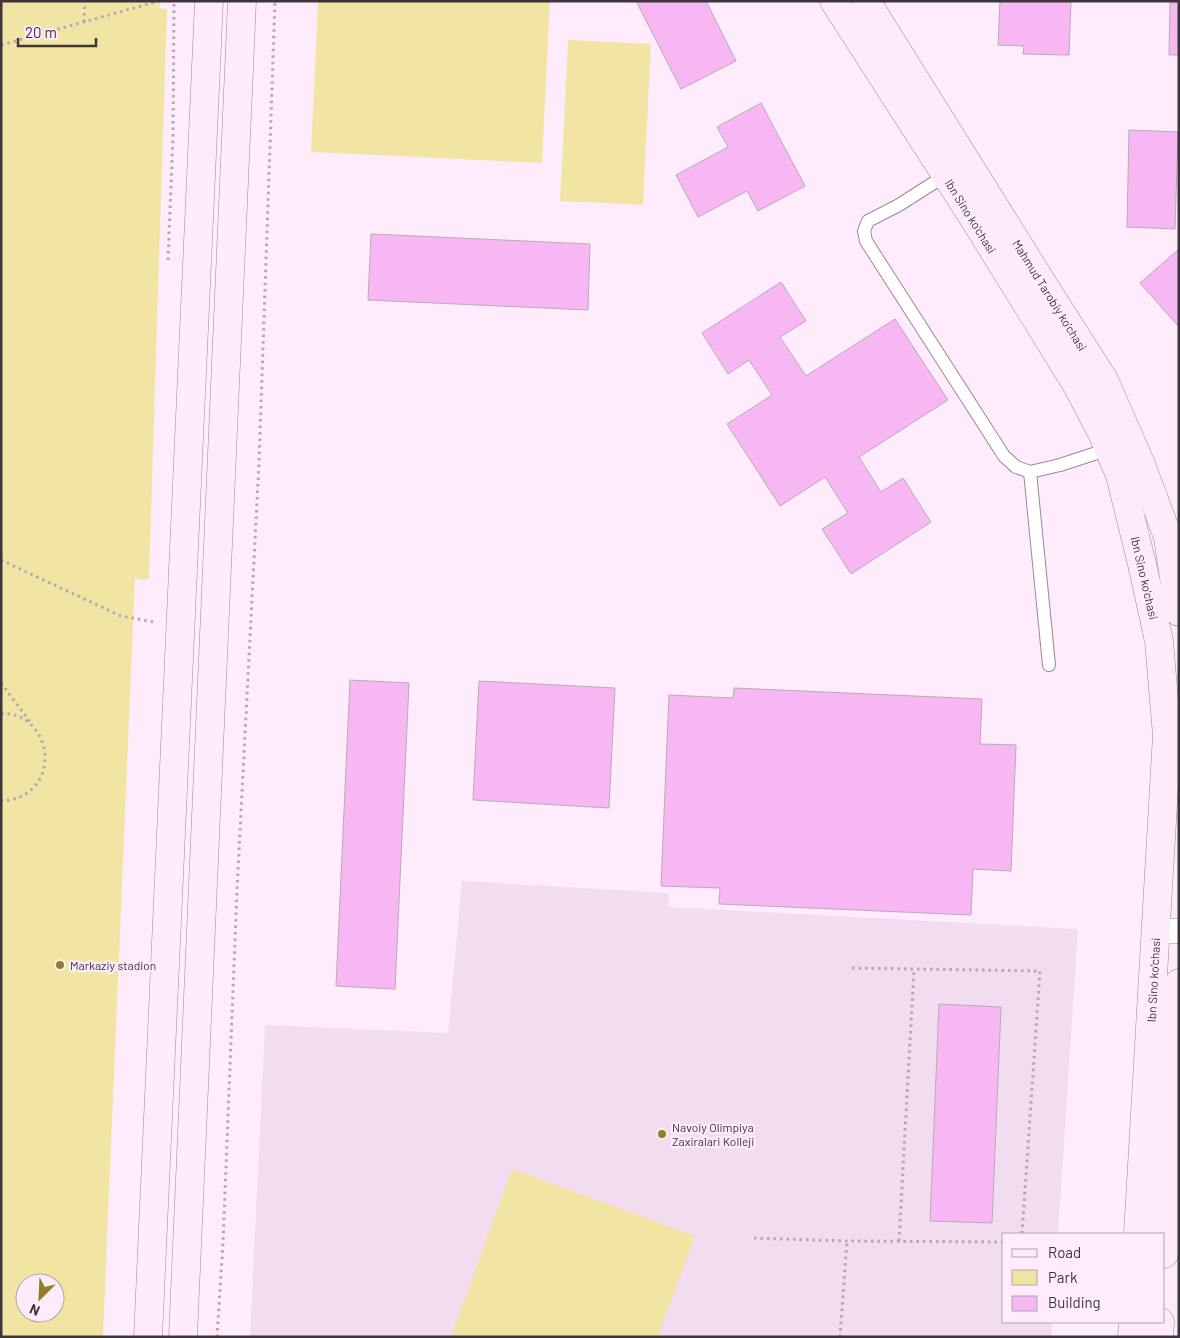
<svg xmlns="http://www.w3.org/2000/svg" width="1180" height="1338" font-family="Barlow,sans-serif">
  <rect width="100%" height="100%" fill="#feecfd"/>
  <path fill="#f2dcf0" d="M462,881L668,893L669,907L1078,929L1058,1234H1004V1322H1052L1051,1337H250L265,1025L448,1033Z"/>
  <g fill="#f2e5a4" fill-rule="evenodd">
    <path d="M1,1H160V8L167,9L149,578L144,580L135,578L103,1337H1ZM25,1283H55V1313H25Z"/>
    <path d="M318,1H550L542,163L311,152Z"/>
    <path d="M568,40L651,44L643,205L560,201Z"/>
    <path d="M512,1169L695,1236L658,1337H451Z"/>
  </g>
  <g fill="#f6b7f2" stroke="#baa9b9">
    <path d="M636,1H706L736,61L681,89Z"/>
    <path d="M1000,1H1071L1069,55L1023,54L1024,46L998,45Z"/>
    <path d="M1170,3H1179V55H1169Z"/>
    <path d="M761,103L805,186L758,211L747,191L698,217L676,175L728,147L717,127Z"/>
    <path d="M1129,130L1178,132L1175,229L1127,227Z"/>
    <path d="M371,234L590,244L588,310L368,300Z"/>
    <path d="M1179,249V327L1140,283Z"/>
    <path d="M781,282L806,321L780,337L806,376L895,319L948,400L859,457L881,492L903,478L931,522L851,574L822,529L848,513L825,477L780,506L727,424L772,395L749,360L728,374L702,333Z"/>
    <path d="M350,680L409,683L395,989L336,986Z"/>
    <path d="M479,681L615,688L609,808L473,800Z"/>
    <path d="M734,688L982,699L980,744L1016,745L1011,871L973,869L971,915L719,904L720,888L661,886L669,695L733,698Z"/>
    <path d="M939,1004L1001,1007L992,1223L930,1221Z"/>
  </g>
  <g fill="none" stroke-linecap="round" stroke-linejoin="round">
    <g stroke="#998997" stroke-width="14">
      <g id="lane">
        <path d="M946,175L899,205L868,221L864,231L866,241L1004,456L1016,467L1030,472L1060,465L1109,449"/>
        <path d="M1030,472L1049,665"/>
      </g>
    </g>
    <g stroke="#998997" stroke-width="25">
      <path id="street" d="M1156,931H1179"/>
    </g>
    <g stroke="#998997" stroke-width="29">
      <g id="secondary">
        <path d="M834,1L971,214L1077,385L1102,433L1120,475L1142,564L1159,641L1167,735L1138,1234"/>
        <path d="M866,1L1051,297L1104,380L1140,462L1168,537L1179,612"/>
        <path d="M1164,1254L1179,983"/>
        <path d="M148,1337L209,1"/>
        <path d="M183,1337L242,1"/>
        <path d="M1132,1337L1133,1322"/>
        <path d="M1159,1337L1160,1322"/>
      </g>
    </g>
    <g stroke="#b5a7b4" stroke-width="3" stroke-dasharray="2.5 4" stroke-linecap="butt">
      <path d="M84,22L85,1"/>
      <path d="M1,45L159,1"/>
      <path d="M168,260L173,136L174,1"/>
      <path d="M1,560L121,616L154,622"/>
      <path d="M1,683L31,723"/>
      <path d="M1,713C10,714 19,715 27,721C50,739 52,776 27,793C19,799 10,800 1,801"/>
      <path d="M852,968L1040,971L1022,1234"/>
      <path d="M754,1238L847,1241L1004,1242"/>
      <path d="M899,1241L914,969"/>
      <path d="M217,1337L223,1243L237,890L259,463L275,1"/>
      <path d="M840,1337L847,1241"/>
    </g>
    <use href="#lane" stroke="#fff" stroke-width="12"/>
    <use href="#street" stroke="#fff" stroke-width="24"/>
    <use href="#secondary" stroke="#fdeafb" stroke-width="28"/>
  </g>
  <g fill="#917f26" stroke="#feecfd" stroke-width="2">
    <circle cx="60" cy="965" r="5"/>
    <circle cx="662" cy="1134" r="5"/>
  </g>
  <g text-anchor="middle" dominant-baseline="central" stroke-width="4.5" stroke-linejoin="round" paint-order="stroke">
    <g font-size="12" fill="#3c353b" stroke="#feecfd">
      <text transform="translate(971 216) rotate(58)">Ibn Sino ko'chasi</text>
      <text transform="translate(1050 295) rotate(58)">Mahmud Tarobiy ko'chasi</text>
      <text transform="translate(1145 578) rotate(77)">Ibn Sino ko'chasi</text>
      <text transform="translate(1153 980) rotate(-87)">Ibn Sino ko'chasi</text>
    </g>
    <g font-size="12" fill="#3c353b" stroke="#feecfd" text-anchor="start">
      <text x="70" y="965">Markaziy stadion</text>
      <text x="672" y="1127">Navoiy Olimpiya<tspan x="672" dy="14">Zaxiralari Kolleji</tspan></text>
    </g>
  </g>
  <rect width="1180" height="1338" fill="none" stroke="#3c353b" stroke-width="5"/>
  <rect x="1002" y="1233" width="162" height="90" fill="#feecfd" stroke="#b0a3af"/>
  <rect x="1012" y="1249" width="25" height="8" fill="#fdeafb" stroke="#b0a3af"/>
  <text x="1048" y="1258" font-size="15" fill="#3c353b">Road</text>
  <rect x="1012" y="1270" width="25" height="15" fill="#f2e5a4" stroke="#b0a3af"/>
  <text x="1048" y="1283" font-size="15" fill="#3c353b">Park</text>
  <rect x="1012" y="1296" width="25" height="15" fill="#f6b7f2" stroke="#b0a3af"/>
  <text x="1048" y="1308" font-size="15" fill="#3c353b">Building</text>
  <g transform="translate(40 1298) rotate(204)"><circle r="24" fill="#feecfd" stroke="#b0a3af"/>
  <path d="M0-4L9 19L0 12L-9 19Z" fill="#917f26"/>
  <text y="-8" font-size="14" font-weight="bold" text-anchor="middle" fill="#3c353b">N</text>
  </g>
  <path d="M18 38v8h78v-8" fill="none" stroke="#3c353b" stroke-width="2.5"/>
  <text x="25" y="38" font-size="15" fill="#3c353b" stroke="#feecfd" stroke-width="4" paint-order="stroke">20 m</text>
</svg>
